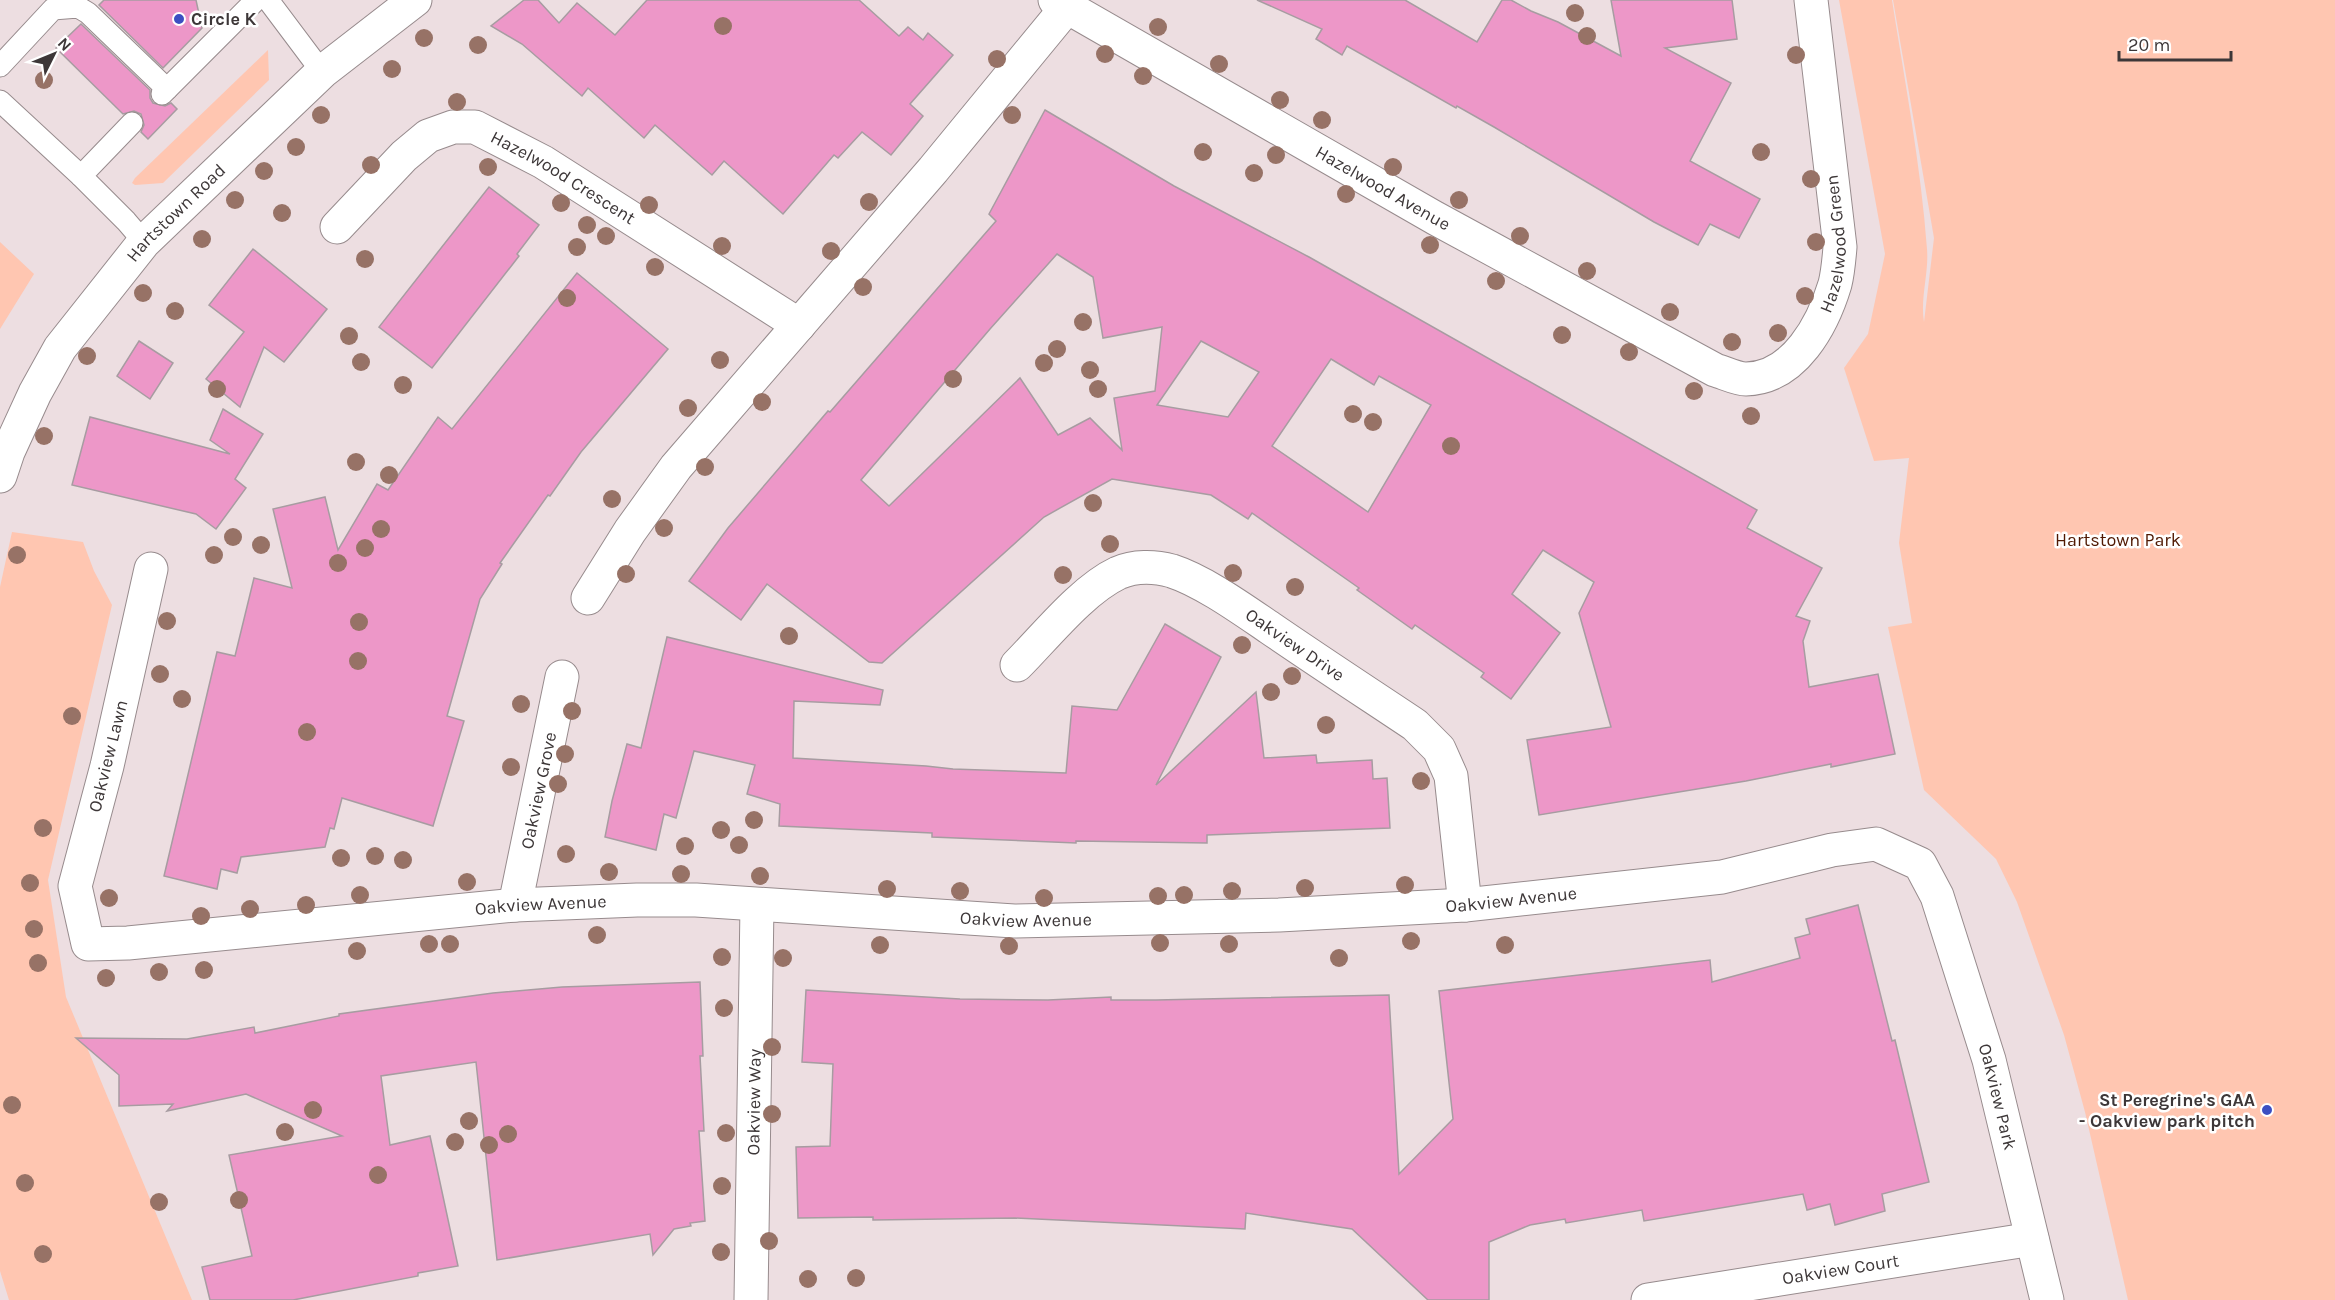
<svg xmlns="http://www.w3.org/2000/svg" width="2335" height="1300" font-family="Karla,sans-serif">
  <rect width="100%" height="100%" fill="#eddee1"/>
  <g fill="#ffc6b1">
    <path d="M1839,0H1892C1905,83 1921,166 1927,249C1929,273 1920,298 1924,322L1934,238L1893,0H2335V1300H2128L2085,1112L2064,1035L2017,902L1996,859L1924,790L1888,627L1912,623L1899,543L1909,458L1874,461L1844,368L1868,334L1885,254Z"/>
    <path d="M268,50L269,80L163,183L135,185L132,183L135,178Z"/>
    <path d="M0,242L34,274L0,329Z"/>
    <path d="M12,532L83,542L94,571L112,605L48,880L66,997L192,1300H9L0,1271V587Z"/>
  </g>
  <g fill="#ed97c8" stroke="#a79ca1" stroke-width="1.5" fill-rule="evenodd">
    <path d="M104,0H196L202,28L163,68L99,5Z"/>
    <path d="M524,0H538L559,23L577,3L615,35L647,0H859L899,36L908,27L923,40L928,33L953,55L910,104L923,116L891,155L862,132L838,158L834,155L783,214L724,161L712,175L655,125L644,138L588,88L582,96L522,44L491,26Z"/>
    <path d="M1257,0H1405L1477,42L1502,0H1511L1531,11L1558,22L1621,56L1611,0H1732L1737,39L1665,48L1731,83L1690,161L1760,199L1739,238L1710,224L1698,245L1654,222L1494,127L1457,106L1456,108L1347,46L1342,55L1316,39L1322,29Z"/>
    <path d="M81,24L150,90V98L153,103L165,106L171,103L177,109L148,139L141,132L144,125L141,114L134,111L123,114L56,48Z"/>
    <path d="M1045,110L1174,186L1309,257L1757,510L1747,528L1822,568L1796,616L1810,621L1803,641L1809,687L1878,674L1895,754L1831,767V764L1746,781L1539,815L1527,740L1611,727L1579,613L1594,582L1543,550L1512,594L1560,633L1511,699L1481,677L1484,673L1415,625L1412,629L1357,590L1359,588L1252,513L1248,519L1211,495L1112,479L1044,517L882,663L869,662L767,584L741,620L689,581L728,528L828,411L830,412L996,221L989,214ZM1057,254L1093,277L1103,338L1162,327L1155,391L1114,398L1122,450L1090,418L1058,435L1020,378L889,506L861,480L990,329ZM1201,341L1259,372L1228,417L1157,405ZM1331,359L1374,385L1379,376L1431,405L1368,512L1272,446Z"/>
    <path d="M489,187L539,225L517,254L519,256L432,368L379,327Z"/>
    <path d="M253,249L327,309L284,362L264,347L240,407L206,379L244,332L209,305Z"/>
    <path d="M577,273L668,349L581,452L550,496L548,495L500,563L502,564L480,599L447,716L464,721L433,826L342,798L334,829L330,828L325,847L241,857L237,873L221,869L217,889L164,876L217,652L235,656L254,578L292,588L273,509L325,497L338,550L377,484L388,490L438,417L452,429Z"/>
    <path d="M139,341L173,363L150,399L117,376Z"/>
    <path d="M223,409L263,434L235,479L246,488L216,529L196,514L72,485L90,417L230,454L210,440Z"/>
    <path d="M1165,624L1221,657L1156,785L1256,692L1264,758L1316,755L1317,763L1372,760L1373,779L1387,778L1390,828L1207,835V843L1076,841V843L932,837V833L779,826L780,804L747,794L755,765L694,751L676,818L664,814L656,850L605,837L612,801L627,744L641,748L667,637L883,690L880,705L794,701L793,758L926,766L953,769L1066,773L1072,706L1117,710Z"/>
    <path d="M1858,905L1892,1041L1895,1040L1929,1182L1882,1194L1885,1211L1835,1225L1830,1204L1807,1210L1803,1194L1644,1221L1642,1210L1566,1223L1565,1219L1530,1225L1489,1242V1300H1428L1352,1229L1246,1213L1245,1229L1015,1218L873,1220V1217L798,1218L796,1147L830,1146L833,1064L802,1062L806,990L960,999L1048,1000L1111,997V1000H1156L1389,995L1399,1174L1453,1119L1439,991L1710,960L1712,982L1800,958L1795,938L1810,934L1806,919Z"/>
    <path d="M700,982L703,1056H700L704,1131H699L705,1221L690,1223L691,1226L674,1229L653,1255L650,1234L497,1260L476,1062L381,1076L390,1145L430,1136L458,1266L418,1273V1276L293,1300H210L202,1267L252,1256L229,1155L342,1136L246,1094L167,1111L173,1104L119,1106V1075L76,1038L187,1039L254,1027L255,1033L339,1016V1014L493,993L562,987Z"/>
  </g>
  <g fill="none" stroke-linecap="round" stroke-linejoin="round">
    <g stroke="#978b8d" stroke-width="23">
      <g id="lane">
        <path d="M268,0L322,72"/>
        <path d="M0,66L53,9L78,7L88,13L167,89"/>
        <path d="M162,94L256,0"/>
        <path d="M0,101L81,176"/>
        <path d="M132,123L81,176L126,221L144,242"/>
      </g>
    </g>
    <g stroke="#978b8d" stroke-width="35">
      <g id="street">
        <path id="s1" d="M1055,0L1435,218L1715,370C1725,373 1737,379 1746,379C1795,378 1823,324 1835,284C1838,272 1839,259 1840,247L1811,0"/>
        <path id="s2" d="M337,227L404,156L428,136L453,127H475L543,162L799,325"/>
        <path id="s3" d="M151,569L107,766L75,886L88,944L128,943L515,905L637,900H696L1014,921L1279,915L1465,905L1722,877L1832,850L1876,844L1920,864L1937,896L1989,1060L2047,1300"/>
        <path d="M588,598L630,531L676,467L933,170L1067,7"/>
        <path id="s4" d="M1017,665C1045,637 1082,590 1118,573C1134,566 1154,566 1172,571C1203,581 1242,609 1270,628C1318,661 1367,693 1415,725L1439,749L1451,776L1465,905"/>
        <path id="s5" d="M515,905L562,677"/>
        <path id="s6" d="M751,1300L757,905"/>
        <path id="s7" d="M1648,1300L2032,1239"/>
      </g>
    </g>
    <g stroke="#978b8d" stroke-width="35">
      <g id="secondary">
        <path id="s8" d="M0,476L8,452L35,393L60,348L144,242L322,72L415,0"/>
      </g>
    </g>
    <use href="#lane" stroke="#fff" stroke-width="21"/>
    <use href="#street" stroke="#fff" stroke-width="33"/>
    <use href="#secondary" stroke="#fff" stroke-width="33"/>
  </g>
  <g fill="#977266">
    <circle cx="1575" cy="13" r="9"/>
    <circle cx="723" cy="26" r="9"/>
    <circle cx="1158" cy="27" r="9"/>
    <circle cx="1587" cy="36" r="9"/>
    <circle cx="424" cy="38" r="9"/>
    <circle cx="478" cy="45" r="9"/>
    <circle cx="1105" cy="54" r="9"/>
    <circle cx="1796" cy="55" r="9"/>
    <circle cx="997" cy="59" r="9"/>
    <circle cx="1219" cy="64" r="9"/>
    <circle cx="392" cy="69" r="9"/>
    <circle cx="1143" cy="76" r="9"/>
    <circle cx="44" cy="80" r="9"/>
    <circle cx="1280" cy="100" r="9"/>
    <circle cx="457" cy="102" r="9"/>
    <circle cx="321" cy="115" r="9"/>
    <circle cx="1012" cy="115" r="9"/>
    <circle cx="1322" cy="120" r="9"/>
    <circle cx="296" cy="147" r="9"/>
    <circle cx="1203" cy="152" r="9"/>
    <circle cx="1761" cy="152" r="9"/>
    <circle cx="1276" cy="155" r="9"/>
    <circle cx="371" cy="165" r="9"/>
    <circle cx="488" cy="167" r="9"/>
    <circle cx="1393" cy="167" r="9"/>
    <circle cx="264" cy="171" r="9"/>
    <circle cx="1254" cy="173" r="9"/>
    <circle cx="1811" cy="179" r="9"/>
    <circle cx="1346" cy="194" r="9"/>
    <circle cx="235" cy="200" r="9"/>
    <circle cx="1459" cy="200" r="9"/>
    <circle cx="869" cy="202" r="9"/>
    <circle cx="561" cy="203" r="9"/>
    <circle cx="649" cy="205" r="9"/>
    <circle cx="282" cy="213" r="9"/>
    <circle cx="587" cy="225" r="9"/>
    <circle cx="606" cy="236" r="9"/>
    <circle cx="1520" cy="236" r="9"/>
    <circle cx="202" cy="239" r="9"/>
    <circle cx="1816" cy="242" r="9"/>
    <circle cx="1430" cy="245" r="9"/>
    <circle cx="722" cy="246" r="9"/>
    <circle cx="577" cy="247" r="9"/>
    <circle cx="831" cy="251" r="9"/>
    <circle cx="365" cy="259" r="9"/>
    <circle cx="655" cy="267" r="9"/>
    <circle cx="1587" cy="271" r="9"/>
    <circle cx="1496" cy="281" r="9"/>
    <circle cx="863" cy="287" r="9"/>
    <circle cx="143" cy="293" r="9"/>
    <circle cx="1805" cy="296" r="9"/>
    <circle cx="567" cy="298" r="9"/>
    <circle cx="175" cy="311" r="9"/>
    <circle cx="1670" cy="312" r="9"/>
    <circle cx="1083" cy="322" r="9"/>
    <circle cx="1778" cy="333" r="9"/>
    <circle cx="1562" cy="335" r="9"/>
    <circle cx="349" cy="336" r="9"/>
    <circle cx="1732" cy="342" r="9"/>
    <circle cx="1057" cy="349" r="9"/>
    <circle cx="1629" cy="352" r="9"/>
    <circle cx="87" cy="356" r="9"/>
    <circle cx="720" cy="360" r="9"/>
    <circle cx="361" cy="362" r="9"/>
    <circle cx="1044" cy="363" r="9"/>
    <circle cx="1090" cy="370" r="9"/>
    <circle cx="953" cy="379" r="9"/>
    <circle cx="403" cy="385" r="9"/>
    <circle cx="217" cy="389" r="9"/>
    <circle cx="1098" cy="389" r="9"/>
    <circle cx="1694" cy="391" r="9"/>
    <circle cx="762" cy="402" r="9"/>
    <circle cx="688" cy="408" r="9"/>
    <circle cx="1353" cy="414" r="9"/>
    <circle cx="1751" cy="416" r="9"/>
    <circle cx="1373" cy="422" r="9"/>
    <circle cx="44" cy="436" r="9"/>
    <circle cx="1451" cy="446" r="9"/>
    <circle cx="356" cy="462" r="9"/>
    <circle cx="705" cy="467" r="9"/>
    <circle cx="389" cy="475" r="9"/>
    <circle cx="612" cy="499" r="9"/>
    <circle cx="1093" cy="503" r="9"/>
    <circle cx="664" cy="528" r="9"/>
    <circle cx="381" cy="529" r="9"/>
    <circle cx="233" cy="537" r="9"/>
    <circle cx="1110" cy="544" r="9"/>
    <circle cx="261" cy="545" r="9"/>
    <circle cx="365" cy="548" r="9"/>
    <circle cx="17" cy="555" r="9"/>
    <circle cx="214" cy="555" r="9"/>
    <circle cx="338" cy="563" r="9"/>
    <circle cx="1233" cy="573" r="9"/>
    <circle cx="626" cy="574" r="9"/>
    <circle cx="1063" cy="575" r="9"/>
    <circle cx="1295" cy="587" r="9"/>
    <circle cx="167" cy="621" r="9"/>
    <circle cx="359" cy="622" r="9"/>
    <circle cx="789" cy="636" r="9"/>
    <circle cx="1242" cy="645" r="9"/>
    <circle cx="358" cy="661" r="9"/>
    <circle cx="160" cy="674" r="9"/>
    <circle cx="1292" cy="676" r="9"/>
    <circle cx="1271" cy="692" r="9"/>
    <circle cx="182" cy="699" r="9"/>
    <circle cx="521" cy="704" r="9"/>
    <circle cx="572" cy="711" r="9"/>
    <circle cx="72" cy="716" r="9"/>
    <circle cx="1326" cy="725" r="9"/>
    <circle cx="307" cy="732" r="9"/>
    <circle cx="565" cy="754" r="9"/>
    <circle cx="511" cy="767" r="9"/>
    <circle cx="1421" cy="781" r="9"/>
    <circle cx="558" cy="784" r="9"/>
    <circle cx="754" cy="820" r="9"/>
    <circle cx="43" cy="828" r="9"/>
    <circle cx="721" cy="830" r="9"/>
    <circle cx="739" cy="845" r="9"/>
    <circle cx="685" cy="846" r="9"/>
    <circle cx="566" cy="854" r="9"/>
    <circle cx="375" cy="856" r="9"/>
    <circle cx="341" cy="858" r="9"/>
    <circle cx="403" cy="860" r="9"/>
    <circle cx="609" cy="872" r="9"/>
    <circle cx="681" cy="874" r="9"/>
    <circle cx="760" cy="876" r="9"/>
    <circle cx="467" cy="882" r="9"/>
    <circle cx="30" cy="883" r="9"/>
    <circle cx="1405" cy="885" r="9"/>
    <circle cx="1305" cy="888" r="9"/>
    <circle cx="887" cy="889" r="9"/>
    <circle cx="960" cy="891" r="9"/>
    <circle cx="1232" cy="891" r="9"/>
    <circle cx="360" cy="895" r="9"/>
    <circle cx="1184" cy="895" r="9"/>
    <circle cx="1158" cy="896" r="9"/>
    <circle cx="109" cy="898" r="9"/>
    <circle cx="1044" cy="898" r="9"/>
    <circle cx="306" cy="905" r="9"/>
    <circle cx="250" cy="909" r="9"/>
    <circle cx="201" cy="916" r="9"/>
    <circle cx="34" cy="929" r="9"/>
    <circle cx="597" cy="935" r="9"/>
    <circle cx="1411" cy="941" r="9"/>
    <circle cx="1160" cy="943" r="9"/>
    <circle cx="429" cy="944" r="9"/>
    <circle cx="450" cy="944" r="9"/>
    <circle cx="1229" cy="944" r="9"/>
    <circle cx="880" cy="945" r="9"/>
    <circle cx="1505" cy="945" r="9"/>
    <circle cx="1009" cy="946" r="9"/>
    <circle cx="357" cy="951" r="9"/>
    <circle cx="722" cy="957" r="9"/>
    <circle cx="783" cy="958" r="9"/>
    <circle cx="1339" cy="958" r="9"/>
    <circle cx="38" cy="963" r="9"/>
    <circle cx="204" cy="970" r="9"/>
    <circle cx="159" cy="972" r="9"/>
    <circle cx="106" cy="978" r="9"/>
    <circle cx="724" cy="1008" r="9"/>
    <circle cx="772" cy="1047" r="9"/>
    <circle cx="12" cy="1105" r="9"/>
    <circle cx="313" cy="1110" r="9"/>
    <circle cx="772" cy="1114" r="9"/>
    <circle cx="469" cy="1121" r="9"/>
    <circle cx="285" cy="1132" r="9"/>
    <circle cx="726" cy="1133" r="9"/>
    <circle cx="508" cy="1134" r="9"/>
    <circle cx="455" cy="1142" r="9"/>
    <circle cx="489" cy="1145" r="9"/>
    <circle cx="378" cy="1175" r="9"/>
    <circle cx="25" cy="1183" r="9"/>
    <circle cx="722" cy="1186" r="9"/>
    <circle cx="239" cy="1200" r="9"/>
    <circle cx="159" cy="1202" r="9"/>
    <circle cx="769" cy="1241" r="9"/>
    <circle cx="721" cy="1252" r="9"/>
    <circle cx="43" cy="1254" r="9"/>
    <circle cx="856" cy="1278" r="9"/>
    <circle cx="808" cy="1279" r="9"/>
  </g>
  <g fill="#3c4fc2" stroke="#fff" stroke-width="2">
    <circle cx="179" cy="19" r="6"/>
    <circle cx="2267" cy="1110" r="6"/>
  </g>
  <g text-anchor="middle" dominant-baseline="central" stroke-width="5" stroke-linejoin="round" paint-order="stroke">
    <g font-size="18" font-weight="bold" fill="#3d3738" stroke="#fff" text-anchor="start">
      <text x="191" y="19">Circle K</text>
      <text x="2255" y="1100" text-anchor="end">St Peregrine's GAA<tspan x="2255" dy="21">- Oakview park pitch</tspan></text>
    </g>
    <g font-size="18" fill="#3d3738" stroke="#fff">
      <text stroke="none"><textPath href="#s2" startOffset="279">Hazelwood Crescent</textPath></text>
      <text stroke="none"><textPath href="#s1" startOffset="378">Hazelwood Avenue</textPath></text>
      <text stroke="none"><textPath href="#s8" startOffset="320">Hartstown Road</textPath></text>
      <text stroke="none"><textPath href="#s1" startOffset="968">Hazelwood Green</textPath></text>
      <text stroke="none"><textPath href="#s4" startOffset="336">Oakview Drive</textPath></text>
      <text transform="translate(108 756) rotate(-76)">Oakview Lawn</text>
      <text stroke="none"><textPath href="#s5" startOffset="117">Oakview Grove</textPath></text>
      <text stroke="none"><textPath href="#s3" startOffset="1812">Oakview Avenue</textPath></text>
      <text stroke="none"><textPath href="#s3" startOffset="840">Oakview Avenue</textPath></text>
      <text stroke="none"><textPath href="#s3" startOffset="1326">Oakview Avenue</textPath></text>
      <text stroke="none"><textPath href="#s3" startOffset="2476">Oakview Park</textPath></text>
      <text stroke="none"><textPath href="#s6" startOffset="198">Oakview Way</textPath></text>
      <text stroke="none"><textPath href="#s7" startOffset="195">Oakview Court</textPath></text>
    </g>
    <g font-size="18" fill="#501902" stroke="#fff">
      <text x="2118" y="540">Hartstown Park</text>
    </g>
  </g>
  <g transform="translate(54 54) rotate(47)" stroke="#ffffff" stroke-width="4.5" paint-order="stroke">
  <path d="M0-4.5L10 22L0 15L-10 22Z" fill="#3d3738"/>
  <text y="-9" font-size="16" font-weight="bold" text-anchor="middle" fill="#3d3738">N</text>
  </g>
  <path d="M2119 51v9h112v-9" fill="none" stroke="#3d3738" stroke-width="3"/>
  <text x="2128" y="51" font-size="18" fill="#3d3738" stroke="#ffffff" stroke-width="4.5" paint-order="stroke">20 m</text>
</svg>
